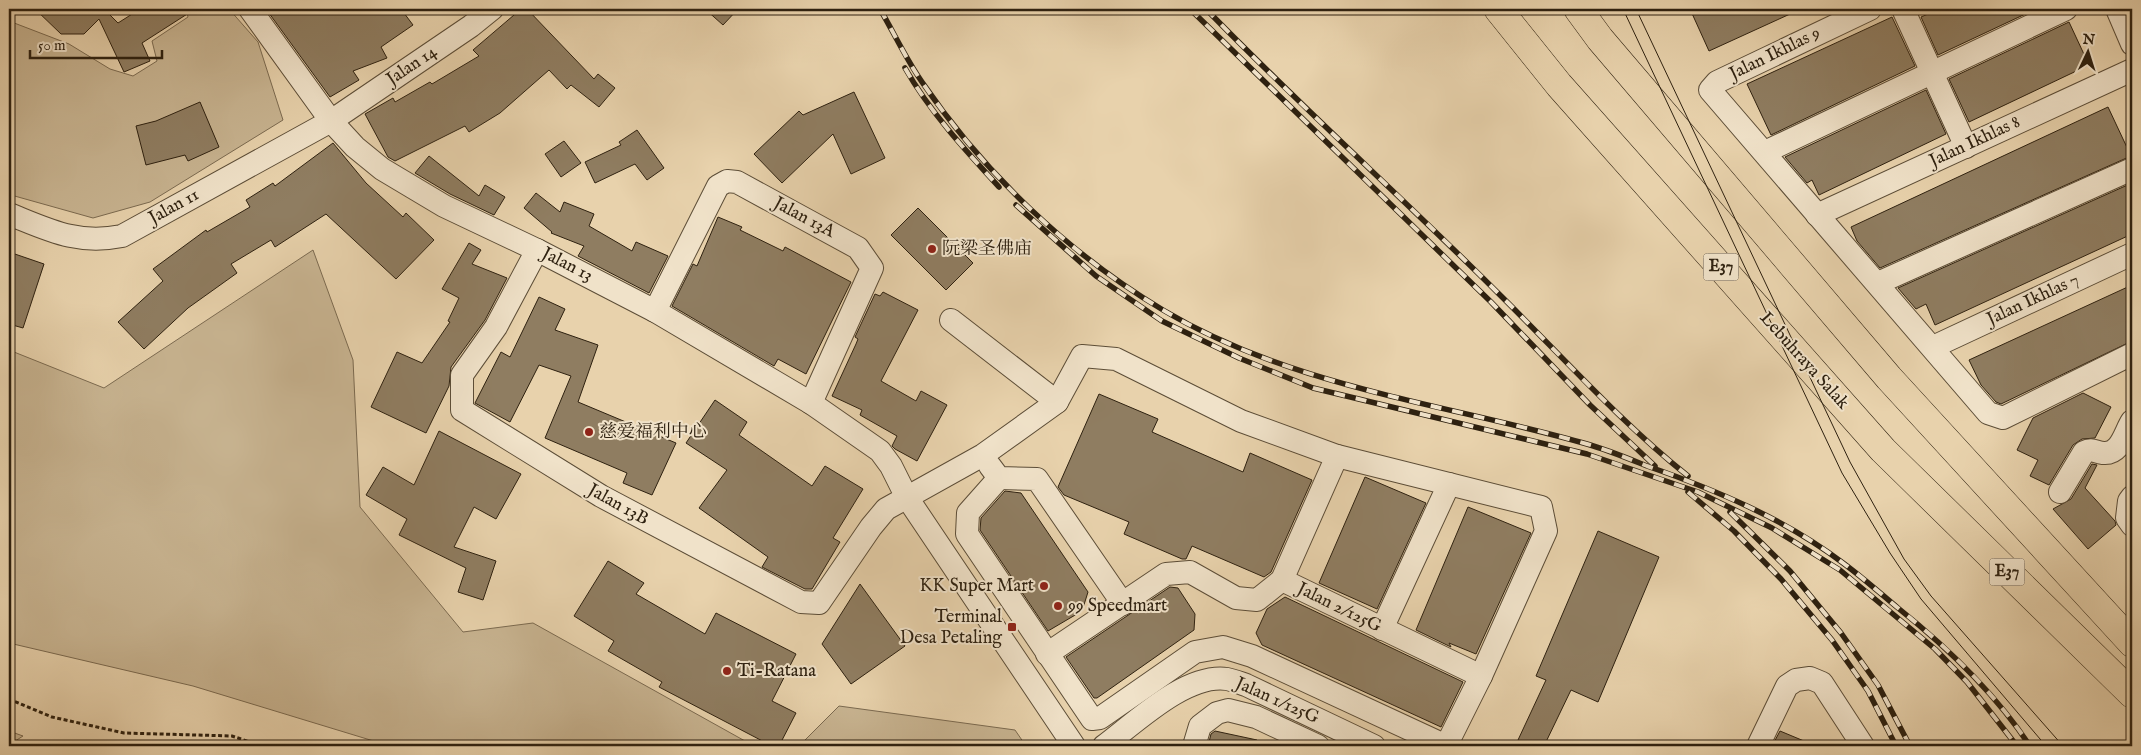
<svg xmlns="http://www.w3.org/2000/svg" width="2141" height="755" font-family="'IM FELL English','Noto Serif SC',serif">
  <rect width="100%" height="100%" fill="#e8d2ac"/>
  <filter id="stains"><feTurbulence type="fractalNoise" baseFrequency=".004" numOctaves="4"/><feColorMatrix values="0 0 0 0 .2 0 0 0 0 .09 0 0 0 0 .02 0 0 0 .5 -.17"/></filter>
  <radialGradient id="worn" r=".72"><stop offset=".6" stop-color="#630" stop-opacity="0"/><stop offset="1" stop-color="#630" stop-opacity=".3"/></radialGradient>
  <g fill="#c8b491" stroke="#7b6a50">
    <path d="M186,9H229L258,42L283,120L150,202L93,218L11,195L9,21L69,44L110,69L133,76L157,61L152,41L188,17Z"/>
    <path d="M313,250L353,360L360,507L463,632L533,623L754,746H390L193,686L9,643V350L104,388Z"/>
    <path d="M839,706L1015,730L1026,746H799Z"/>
    <path d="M9,731L23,736L9,745Z"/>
  </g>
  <g fill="#8f7d61" stroke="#2e2110">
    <path d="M35,9H109L106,11L118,23L140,9H195L142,43L150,61L124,72L99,19L84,34H61Z"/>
    <path d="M266,9H401L413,25L381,47L387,58L353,71L359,80L330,97Z"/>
    <path d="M521,9H527L594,79L598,74L615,88L599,107L571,85L567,89L549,70L500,113L469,132L465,126L395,161L388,157L365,114L393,98L395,102L430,82L432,84L479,56L473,50Z"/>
    <path d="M705,9H738L723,25Z"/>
    <path d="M1690,9H1801L1709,51Z"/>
    <path d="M1940,9H2036L1938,55L1921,17Z"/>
    <path d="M1892,17L1915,66L1771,135L1747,84Z"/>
    <path d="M2069,22L2089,65L1969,122L1949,79Z"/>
    <path d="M1926,90L1946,134L1819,195L1812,180L1807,183L1785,157Z"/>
    <path d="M854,92L885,158L851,174L833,134L782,183L754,154L799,111L803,115Z"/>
    <path d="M200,102L219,147L188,161L185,155L146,165L136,126L156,121Z"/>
    <path d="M2108,107L2131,156L1880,268L1857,241L1851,227Z"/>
    <path d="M637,130L664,168L647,180L635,164L595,183L585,162L621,145L619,142Z"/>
    <path d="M564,141L581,163L561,177L545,154Z"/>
    <path d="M333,143L366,183L403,217L406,213L434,240L396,279L326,214L275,247L271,240L231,264L237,273L188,308L144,349L118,322L163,281L153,269L206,230L207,232L250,207L246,200L273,183L275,186Z"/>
    <path d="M429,156L479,196L485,185L505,197L494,215L450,194L415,173Z"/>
    <path d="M2132,183V234L1935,325L1926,304L1916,309L1898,288Z"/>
    <path d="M536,193L560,212L564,202L594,214L589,226L632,251L636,242L668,256L649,293L578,256L584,246L551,233L552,232L524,208Z"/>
    <path d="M918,208L973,263L946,290L891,235Z"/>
    <path d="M718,217L742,227L740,230L783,251L785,247L851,282L806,374L778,359L774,366L672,306L693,264L697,266Z"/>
    <path d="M469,243L481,250L472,264L507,278L485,320L451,367L449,386L426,433L371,407L397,352L422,363L450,322L448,321L459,298L442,289Z"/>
    <path d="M9,252L44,264L23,328L9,324Z"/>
    <path d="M2132,285V341L2001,404L1996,402L1981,385L1969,360Z"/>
    <path d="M883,292L918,310L881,381L916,401L921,391L947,405L917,461L895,449L892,446L897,436L860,415L862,410L832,396L856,344L858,339L855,337L875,294L880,296Z"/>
    <path d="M539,297L565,309L555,330L598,345L578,402L676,443L652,495L623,483L627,473L545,438L571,376L539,365L510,422L475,403L501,352L510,357Z"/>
    <path d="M2083,393L2111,407L2095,438L2082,439L2073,445L2049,485L2030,476L2038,460L2017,450L2033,418Z"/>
    <path d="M1099,394L1158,419L1152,432L1243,472L1250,453L1312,480L1271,572L1264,577L1192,546L1186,559H1182L1124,534L1129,522L1064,495L1058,487Z"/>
    <path d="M715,400L747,422L739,435L812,486L825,466L863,489L833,538L840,542L812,589H805L762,567L768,557L699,508L727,470L686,443Z"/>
    <path d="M439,431L521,474L496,519L474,507L454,547L496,561L483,600L458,592L466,568L399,535L407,519L366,495L383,467L414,485Z"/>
    <path d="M2092,464L2097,465L2085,488L2115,521L2116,525L2088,549L2053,509L2071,499Z"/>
    <path d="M1365,477L1426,503L1377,609L1319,583Z"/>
    <path d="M1005,491L1021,493L1088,592L1082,611L1048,631L980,530L981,518Z"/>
    <path d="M1468,507L1531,533L1476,654L1449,643L1451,647L1416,630Z"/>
    <path d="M1598,531L1659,557L1598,702L1571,690L1544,746H1519L1521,742L1518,740L1546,680L1536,676Z"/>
    <path d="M608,561L644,583L636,594L705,634L716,613L796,654L772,701L796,713L779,746H772L659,687L662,682L608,651L614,641L574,616Z"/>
    <path d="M860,584L905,646L851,684L822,644Z"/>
    <path d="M1170,587L1178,588L1195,614L1194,630L1097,698H1094L1066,657Z"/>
    <path d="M1285,597L1463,682L1441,727L1262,645L1256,633L1267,609Z"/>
    <path d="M1215,731L1257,740L1256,746H1208L1211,734Z"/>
    <path d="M1780,731L1816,746H1772Z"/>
  </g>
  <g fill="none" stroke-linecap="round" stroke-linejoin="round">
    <g stroke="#5c4d37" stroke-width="24">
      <g id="minor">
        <path d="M250,9L331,121L355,147L382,169L444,206L537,250L655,311L811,403L880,451L891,466L906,496L1074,746"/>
        <path d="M1870,9L1717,82L1710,90L1988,413L2003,418L2132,354"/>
        <path d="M1903,9L1966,147"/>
        <path d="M2117,9L2132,44"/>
        <path d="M1765,152L2066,9"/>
        <path d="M9,214C49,230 77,245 122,236L331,121L471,26L492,9"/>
        <path d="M1817,215L2132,70"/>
        <path d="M537,250L496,327L462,375V410L601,496L801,602L819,603L871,527L886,509L983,455L1057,402L1082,356L1116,359L1241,421L1337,456L1541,507L1546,531L1481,676L1446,746"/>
        <path d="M1878,283L2132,169"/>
        <path d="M655,311L718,186L727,181L737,182L858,248L872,268L811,403"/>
        <path d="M951,320L1057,402"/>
        <path d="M1933,347L2132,254"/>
        <path d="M990,466L999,478L1037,479L1123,604"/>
        <path d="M999,478L968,513L967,534L1092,719L1100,718L1195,652L1223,647L1252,656L1446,746"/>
        <path d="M2060,492L2084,452C2092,448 2095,452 2103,453C2121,455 2125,431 2132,421"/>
        <path d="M2132,497L2129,501L2127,518L2132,525"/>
        <path d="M1282,580L1337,456"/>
        <path d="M1382,629L1449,484"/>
        <path d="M1047,654L1166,574L1190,572L1236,598L1257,600L1282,580L1481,676"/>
        <path d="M1104,746C1135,723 1186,673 1227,679C1233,680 1240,683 1246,685L1374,746"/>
        <path d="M1194,746L1200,726L1217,713L1228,710L1256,717L1318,746"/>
        <path d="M1758,746L1787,686L1796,680L1810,678L1822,683L1863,746"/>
      </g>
    </g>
    <g stroke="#2e2110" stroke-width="29">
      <g id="highway">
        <path d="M1498,9L1559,85L1883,450L2132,694"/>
        <path d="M1578,9L1600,39L1889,378L2132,643"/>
      </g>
    </g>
    <path stroke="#2e2110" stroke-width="3" stroke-dasharray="4 2.5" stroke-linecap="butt" d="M9,699L52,717L124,733L232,736L262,746"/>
    <use href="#minor" stroke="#f0e2c9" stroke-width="22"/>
    <use href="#highway" stroke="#e8d2ac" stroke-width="28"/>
    <g stroke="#2e2110" stroke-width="1">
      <path d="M1623,9L1842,473L1890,553L1921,599L2046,746"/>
      <path d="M1636,9L1850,462L1904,559L1931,596L2063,746"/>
    </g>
    <g stroke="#2e2110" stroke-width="5.5">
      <g id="rail">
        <path d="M880,9C894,33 906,59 922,82C984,173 1069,254 1163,310C1294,388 1443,403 1587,444C1608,450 1627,458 1647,466C1716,490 1785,519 1843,563C1862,577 1880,593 1898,608C1948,648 1995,693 2030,746"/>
        <path d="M1190,9L1491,302L1590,405L1655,466"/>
        <path d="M1206,9C1300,106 1402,197 1498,293C1561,355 1619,421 1688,476"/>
        <path d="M905,68C930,112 965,150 999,187"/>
        <path d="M1016,205L1096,276L1162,321L1239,358L1313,388L1587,454L1698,492L1772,528L1840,570L1935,649L1967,682L2017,746"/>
        <path d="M1688,492L1734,531L1781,579L1832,640L1868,691L1896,746"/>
        <path d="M1730,512L1790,571L1841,633L1878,685L1910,746"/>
      </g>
    </g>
    <use href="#rail" stroke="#f0e2c9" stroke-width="4" stroke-dasharray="11" stroke-linecap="butt"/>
  </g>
  <g fill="#8f2418" stroke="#f0e2c9" stroke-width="2">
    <circle cx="932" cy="249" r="5"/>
    <circle cx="589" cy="432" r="5"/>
    <circle cx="1044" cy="586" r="5"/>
    <circle cx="1058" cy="606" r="5"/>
    <rect x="1007" y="622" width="10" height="10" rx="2.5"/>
    <circle cx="727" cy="671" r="5"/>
  </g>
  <g text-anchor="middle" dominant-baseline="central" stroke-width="4" stroke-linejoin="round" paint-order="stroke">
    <g fill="#f0e2c9" stroke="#685b48" stroke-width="1">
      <rect x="1703.5" y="253.5" width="35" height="27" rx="4"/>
      <rect x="1989.5" y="558.5" width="35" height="27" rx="4"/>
    </g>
    <g font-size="16" font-weight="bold" fill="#2e2110">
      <text x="1721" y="267">E37</text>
      <text x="2007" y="572">E37</text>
    </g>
    <g font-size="18" fill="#2e2110" stroke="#f0e2c9">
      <text transform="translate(1775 54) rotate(-26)">Jalan Ikhlas 9</text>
      <text transform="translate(412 66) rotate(-34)">Jalan 14</text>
      <text transform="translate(1975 142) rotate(-25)">Jalan Ikhlas 8</text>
      <text transform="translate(174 207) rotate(-29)">Jalan 11</text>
      <text transform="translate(804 218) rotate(28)">Jalan 13A</text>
      <text transform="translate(567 265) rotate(27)">Jalan 13</text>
      <text transform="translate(2033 300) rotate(-25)">Jalan Ikhlas 7</text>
      <text transform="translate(1804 361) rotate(48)">Lebuhraya Salak</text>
      <text transform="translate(618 505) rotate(29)">Jalan 13B</text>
      <text transform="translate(1339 608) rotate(26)">Jalan 2/125G</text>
      <text transform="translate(1277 701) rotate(24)">Jalan 1/125G</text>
    </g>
    <g font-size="18" fill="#2e2110" stroke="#f0e2c9" text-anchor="start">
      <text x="942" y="249">阮梁圣佛庙</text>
      <text x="599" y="432">慈爱福利中心</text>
      <text x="1034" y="586" text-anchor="end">KK Super Mart</text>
      <text x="1068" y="606">99 Speedmart</text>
      <text x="1002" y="617" text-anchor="end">Terminal<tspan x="1002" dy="21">Desa Petaling</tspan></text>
      <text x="737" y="671">Ti-Ratana</text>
    </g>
  </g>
  <rect width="2141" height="755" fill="none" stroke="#e8d2ac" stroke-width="30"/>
  <rect x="10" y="10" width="2121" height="735" fill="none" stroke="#2e2110" stroke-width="2.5"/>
  <rect x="15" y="15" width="2111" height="725" fill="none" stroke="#2e2110"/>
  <g transform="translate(2088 52) rotate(4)" stroke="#f0e2c9" stroke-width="4" paint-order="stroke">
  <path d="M0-4L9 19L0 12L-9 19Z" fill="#2e2110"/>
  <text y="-8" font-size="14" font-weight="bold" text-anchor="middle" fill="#2e2110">N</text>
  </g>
  <path d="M30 50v8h132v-8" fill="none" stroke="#2e2110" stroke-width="2.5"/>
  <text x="38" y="50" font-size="15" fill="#2e2110" stroke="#f0e2c9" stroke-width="4" paint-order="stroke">50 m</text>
  <rect width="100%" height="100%" filter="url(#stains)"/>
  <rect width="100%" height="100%" fill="url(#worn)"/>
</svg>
